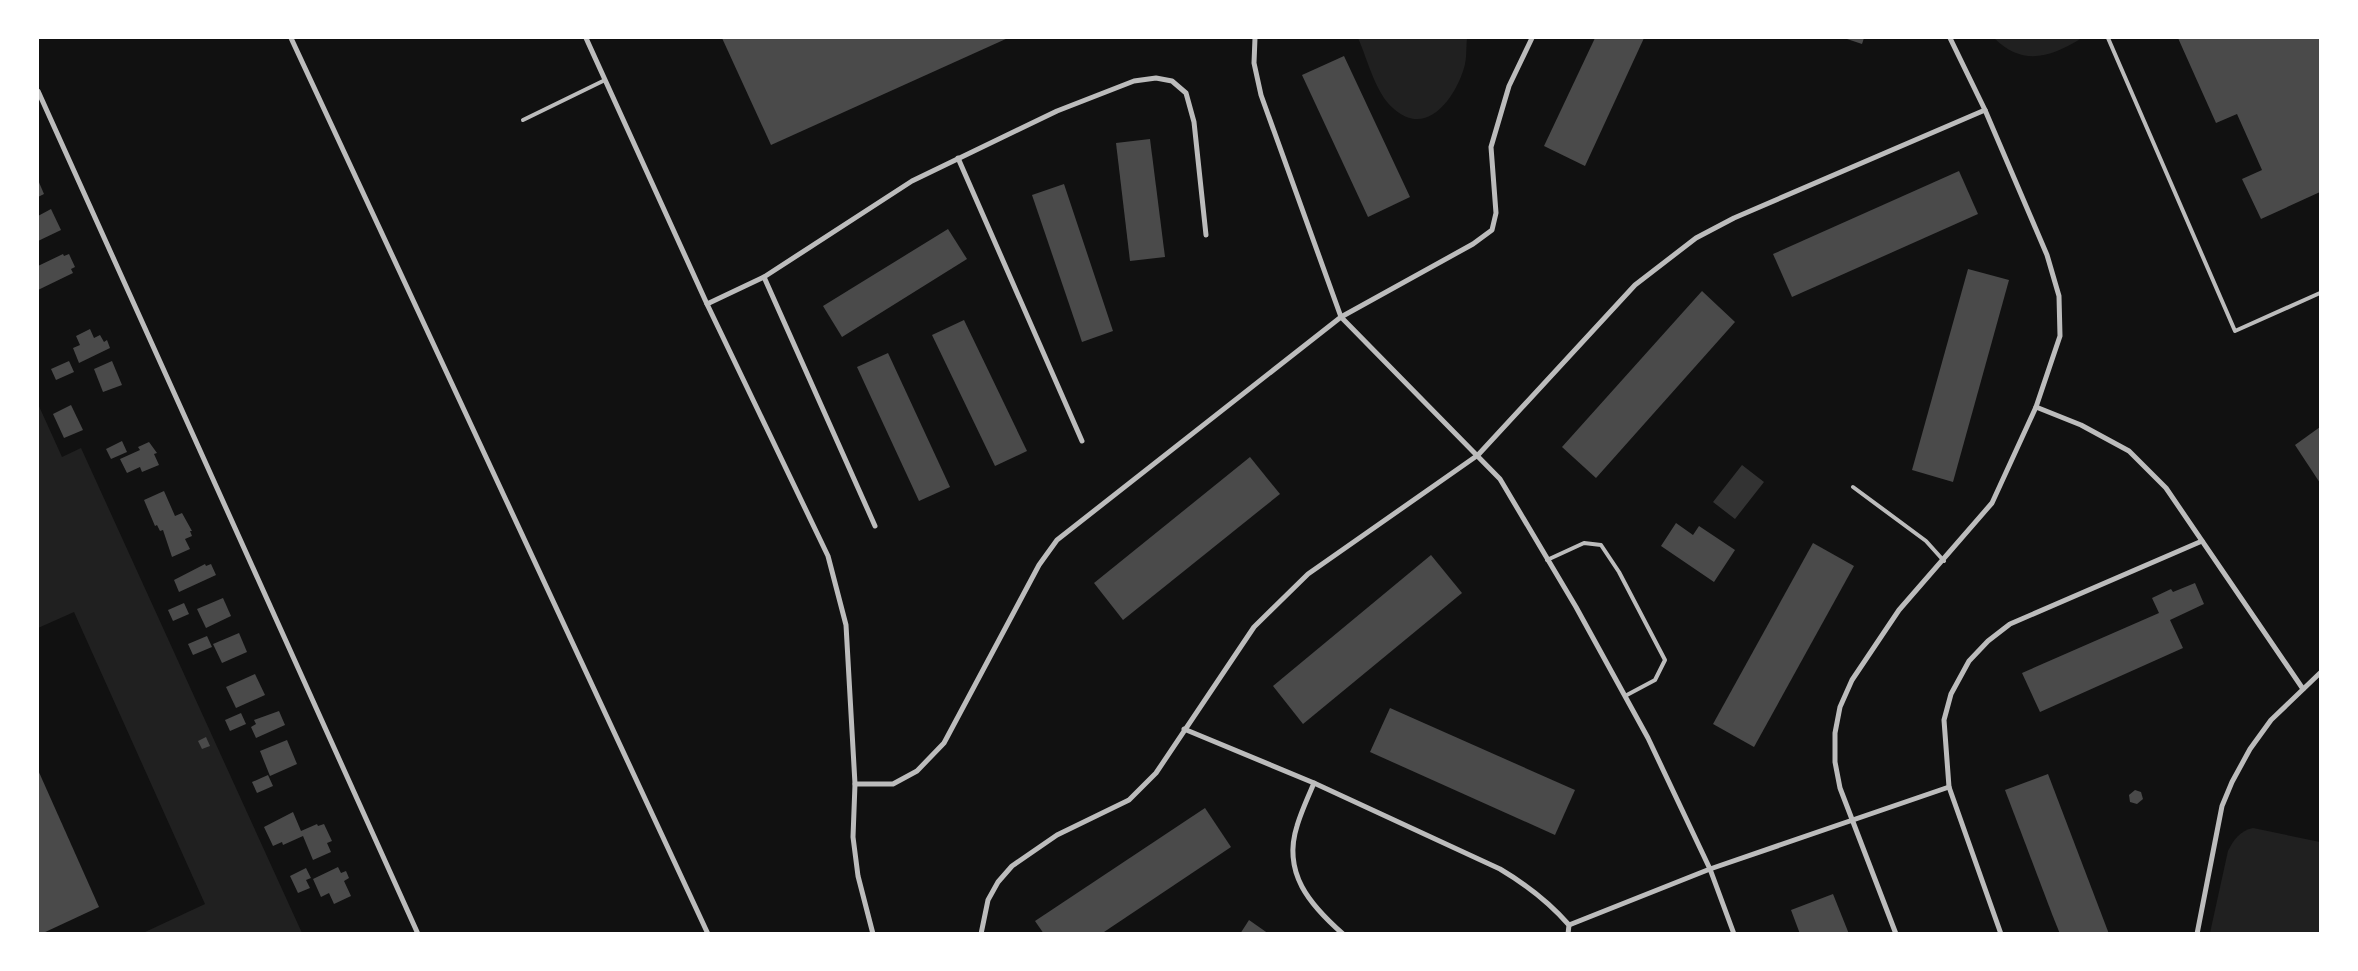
<svg xmlns="http://www.w3.org/2000/svg" width="2358" height="971" font-family="'Fira Sans',sans-serif">
  <rect width="100%" height="100%" fill="#111"/>
  <g fill="#202020">
    <path d="M1358,38H1467C1466,47 1467,59 1464,68C1455,98 1427,138 1394,109C1375,93 1368,60 1358,38Z"/>
    <path d="M1994,38H2082C2051,57 2023,67 1994,38Z"/>
    <path d="M38,404L62,457L81,448L302,933H143L205,904L74,612L38,628Z"/>
    <path d="M2253,828L2320,842V933H2210L2228,851C2234,839 2240,831 2253,828Z"/>
  </g>
  <path fill="#333" d="M1742,465L1764,482L1735,519L1713,502Z"/>
  <g fill="#4a4a4a">
    <path d="M722,38H1008L771,145Z"/>
    <path d="M1595,38H1644L1585,166L1544,146Z"/>
    <path d="M1844,38H1864L1862,44Z"/>
    <path d="M2178,38H2320V192L2261,219L2242,179L2262,170L2237,114L2216,123Z"/>
    <path d="M1344,56L1410,197L1368,217L1302,75Z"/>
    <path d="M1150,139L1165,257L1130,261L1116,143Z"/>
    <path d="M1959,171L1978,214L1792,297L1773,254Z"/>
    <path d="M38,180L44,194L38,197Z"/>
    <path d="M1064,184L1113,331L1082,342L1032,195Z"/>
    <path d="M51,209L61,230L38,241V216Z"/>
    <path d="M948,229L967,259L842,337L823,306Z"/>
    <path d="M63,254L64,256L69,254L75,267L71,269L73,273L38,290V266Z"/>
    <path d="M1968,269L2009,280L1953,482L1912,470Z"/>
    <path d="M1702,291L1735,322L1596,478L1562,447Z"/>
    <path d="M964,320L1027,451L995,466L932,335Z"/>
    <path d="M90,329L94,338L100,335L104,342L107,340L110,348L79,363L73,348L80,345L76,336Z"/>
    <path d="M888,353L950,487L919,501L857,367Z"/>
    <path d="M69,361L74,372L56,380L51,369Z"/>
    <path d="M112,361L122,385L103,392L94,369Z"/>
    <path d="M71,405L83,430L64,438L53,414Z"/>
    <path d="M2320,427V483L2295,445Z"/>
    <path d="M122,441L127,452L111,459L106,449Z"/>
    <path d="M149,442L157,453L154,454L159,465L142,472L140,467L127,473L120,459L140,450L138,447Z"/>
    <path d="M1250,457L1280,494L1123,620L1094,583Z"/>
    <path d="M164,491L175,516L182,513L192,531H190L192,536L185,539L190,549L172,557L163,530L160,531L157,525L155,526L144,500Z"/>
    <path d="M1676,523L1693,535L1699,526L1735,550L1714,582L1661,546Z"/>
    <path d="M1813,543L1854,566L1754,747L1713,724Z"/>
    <path d="M1431,555L1462,593L1303,724L1273,686Z"/>
    <path d="M205,564L206,566L211,564L216,575L179,592L174,580Z"/>
    <path d="M2195,583L2204,604L2170,620L2183,648L2040,712L2022,673L2159,613L2152,598L2171,589L2173,592Z"/>
    <path d="M223,598L231,616L206,628L197,609Z"/>
    <path d="M184,603L189,614L173,621L168,610Z"/>
    <path d="M239,633L247,652L222,663L213,644Z"/>
    <path d="M207,636L212,647L193,655L188,644Z"/>
    <path d="M255,674L265,695L236,708L226,687Z"/>
    <path d="M1390,708L1575,790L1555,835L1370,752Z"/>
    <path d="M279,711L285,725L256,738L251,727L256,724L254,720Z"/>
    <path d="M241,713L246,724L230,731L225,720Z"/>
    <path d="M206,737L210,746L202,749L198,741Z"/>
    <path d="M287,740L297,764L270,776L260,751Z"/>
    <path d="M38,770L99,907L41,934H38Z"/>
    <path d="M2048,774L2109,934H2060L2052,914L2005,790Z"/>
    <path d="M268,775L273,786L257,793L252,782Z"/>
    <path d="M2135,790L2141,792L2143,799L2137,804L2130,802L2129,795Z"/>
    <path d="M1205,808L1231,847L1101,934H1044L1035,921Z"/>
    <path d="M293,812L301,831L317,824L318,826L324,824L332,841L327,843L331,852L313,860L303,836L283,845L282,842L273,846L264,827Z"/>
    <path d="M338,867L341,873L346,871L349,878L344,881L351,896L334,904L329,893L321,897L313,879Z"/>
    <path d="M306,868L311,878L306,880L310,888L298,893L290,876Z"/>
    <path d="M1833,894L1849,934H1800L1791,910Z"/>
    <path d="M1249,920L1269,934H1240Z"/>
  </g>
  <g fill="none" stroke-linecap="round" stroke-linejoin="round">
    <g stroke="#bcbcbc" stroke-width="4">
      <path d="M2108,38L2235,331L2320,293"/>
      <path d="M523,120L605,80"/>
      <path d="M1853,487L1926,541L1944,561"/>
      <path d="M1547,560L1584,543L1601,545L1619,572L1665,660L1655,680L1625,696"/>
    </g>
    <g stroke="#bcbcbc" stroke-width="5">
      <path d="M291,38L708,934"/>
      <path d="M586,38L707,304L828,556L846,625L855,784L853,837L858,876L873,934"/>
      <path d="M1255,38L1254,63L1261,95L1341,317L1500,479L1576,607L1648,738L1710,869L1734,934"/>
      <path d="M38,91L418,934"/>
      <path d="M958,158L1082,441"/>
      <path d="M764,277L875,526"/>
      <path d="M707,304L764,277L912,181L1057,111L1134,81L1156,78L1172,81L1186,93L1194,122L1206,235"/>
      <path d="M2036,407L2081,425L2129,451L2166,488L2303,689"/>
      <path d="M1184,729L1314,783L1500,869C1527,885 1548,901 1569,925L1568,934"/>
      <path d="M1314,783C1308,797 1301,812 1297,826C1282,873 1310,905 1343,934"/>
      <path d="M855,784H893L917,771L944,743L1039,565L1057,540L1341,317L1473,244L1492,230L1496,213L1491,147L1509,86L1532,38"/>
      <path d="M1569,925L1710,869L1949,787"/>
      <path d="M981,934L988,900L998,882L1012,866L1057,835L1129,800L1156,773L1254,627L1308,574L1478,455L1635,285L1696,238L1734,218L1985,110"/>
      <path d="M1896,934L1840,788L1835,762V733L1840,707L1852,680L1899,610L1992,503L2036,407L2060,336L2059,296L2047,255L1985,110L1950,38"/>
      <path d="M2001,934L1949,787L1944,720L1951,694L1969,661L1988,641L2010,624L2202,541"/>
      <path d="M2197,934L2222,806L2232,782L2250,749L2271,720L2320,673"/>
    </g>
  </g>
  <rect width="2358" height="971" fill="none" stroke="#ffffff" stroke-width="78"/>
</svg>
